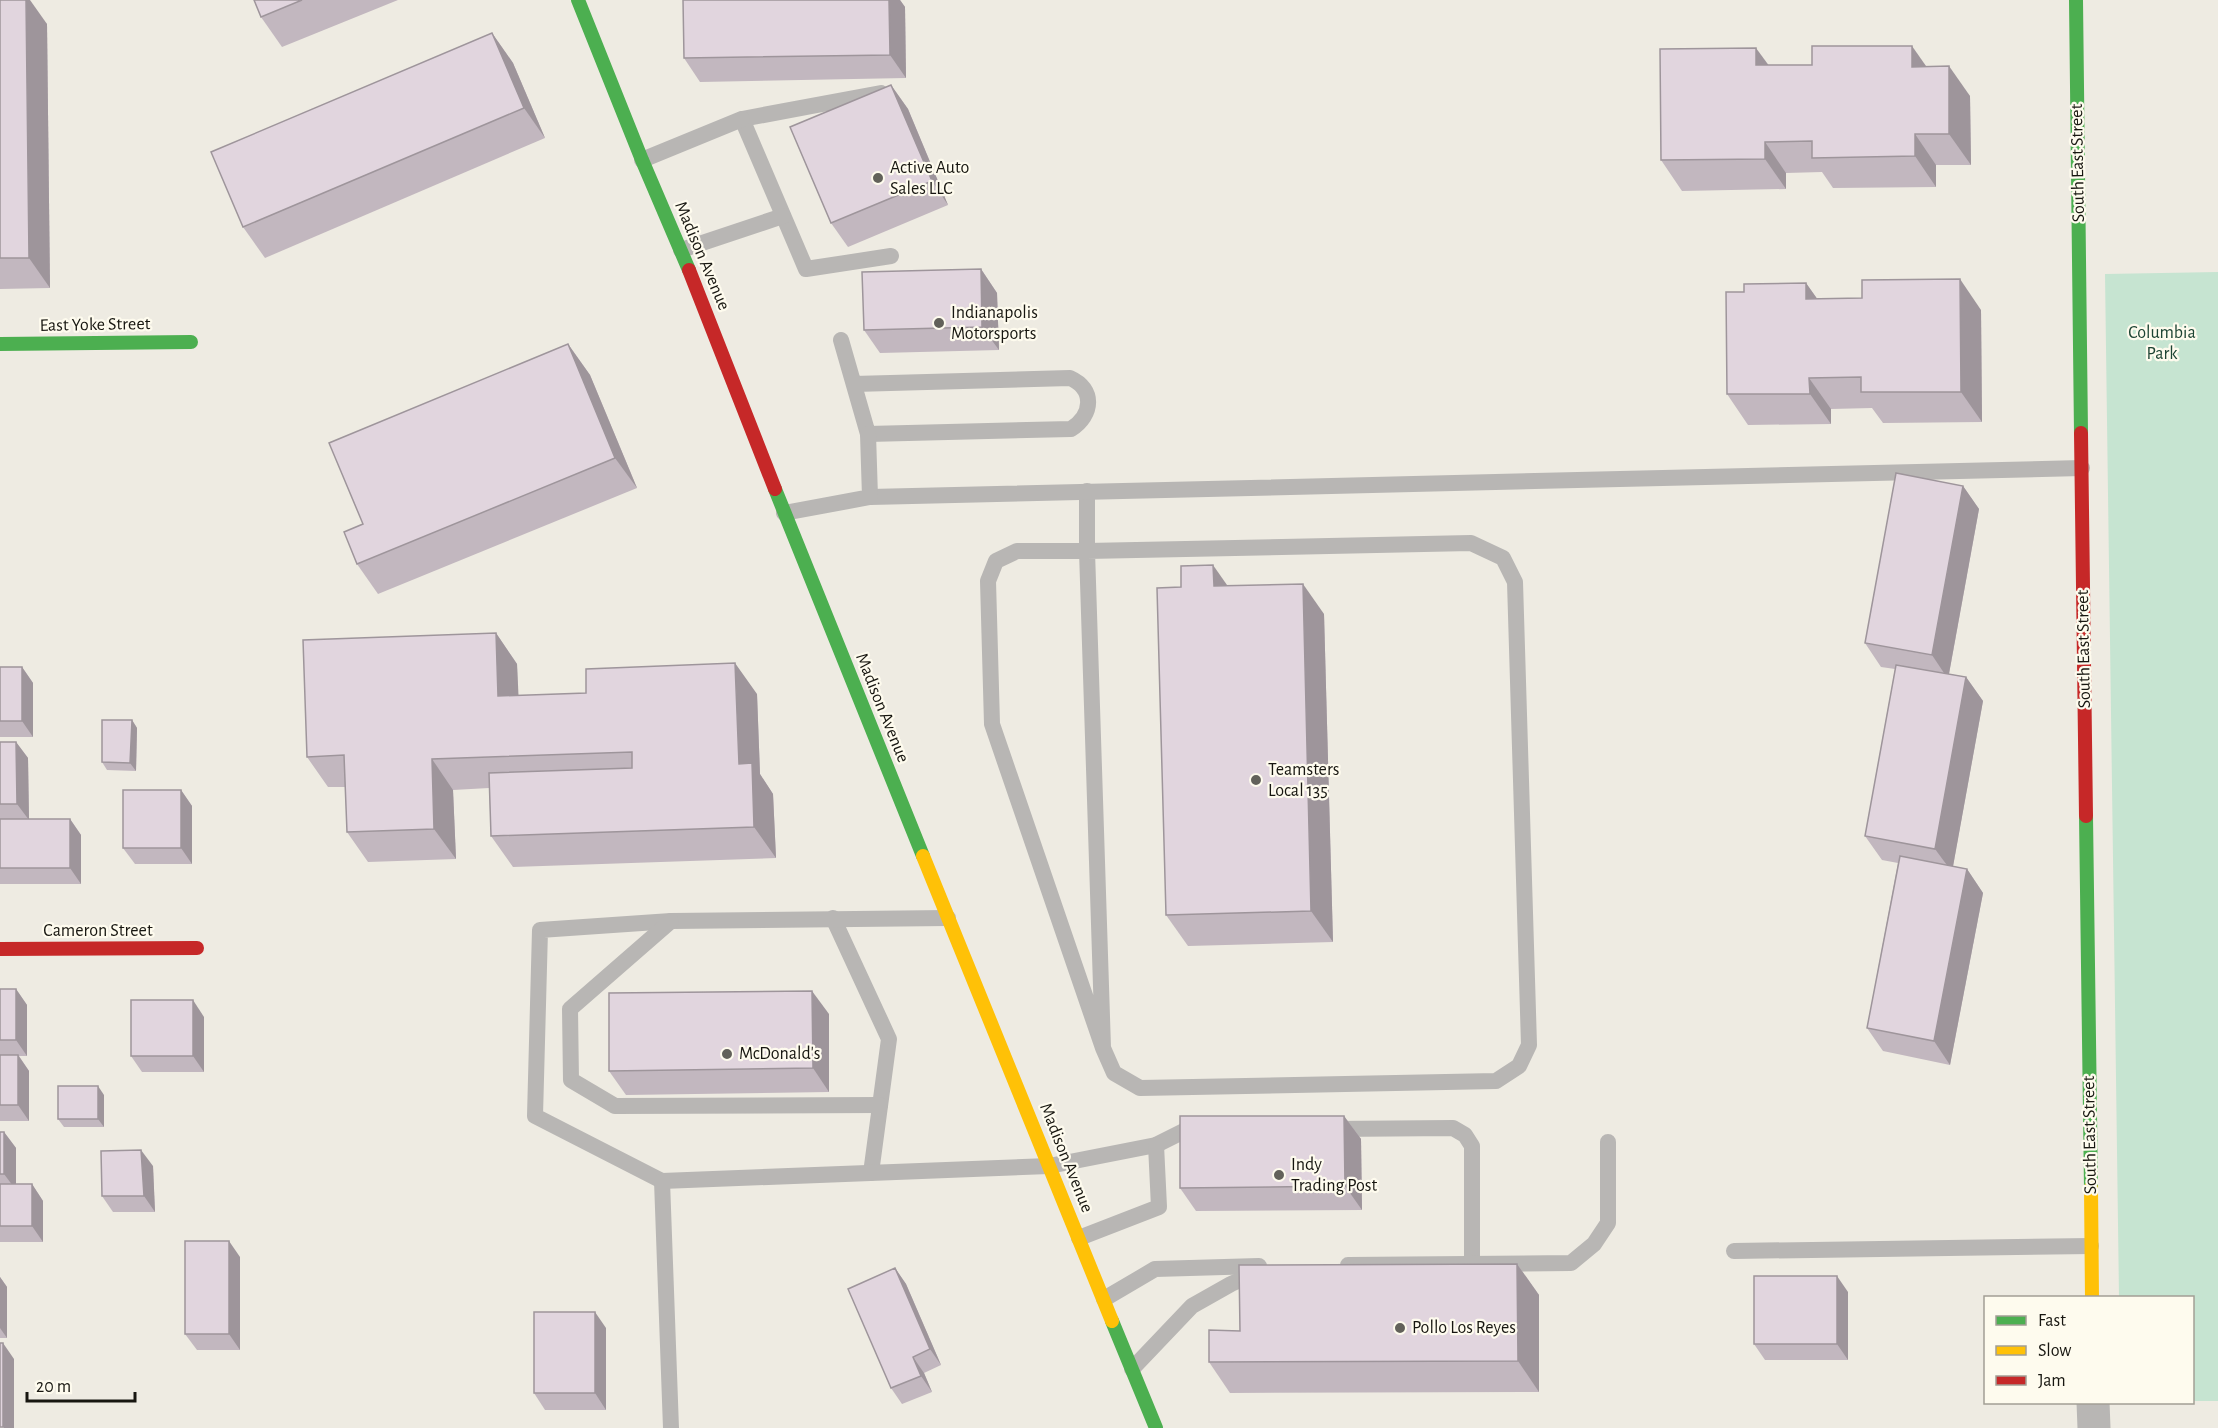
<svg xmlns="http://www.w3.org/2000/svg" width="2218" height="1428" font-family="'Alegreya Sans',sans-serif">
  <rect width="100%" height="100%" fill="#eeebe2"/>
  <path fill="#c6e4d1" d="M2218,272V1401H2193L2192,1298L2119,1297L2105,274Z"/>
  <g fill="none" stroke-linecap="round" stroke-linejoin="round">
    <g stroke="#b8b6b4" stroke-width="16">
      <path d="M881,93L742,119L806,269L891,256"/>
      <path d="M642,160L742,119"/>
      <path d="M681,250L783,216"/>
      <path d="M841,340L868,434L1071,429C1093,415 1095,389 1070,378L854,384"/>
      <path d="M1087,491V551H1017L996,561L988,581L992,724L1103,1048L1114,1073L1140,1088L1496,1081L1519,1066L1529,1045L1515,582L1503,558L1471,543L1087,551L1103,1048"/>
      <path d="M870,497L2082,468"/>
      <path d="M784,513L870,497L868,434"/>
      <path d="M833,918L889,1039L871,1173"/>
      <path d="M948,918L671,921L540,930L535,1116L662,1181L1049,1166L1156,1145L1186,1130H1202"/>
      <path d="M671,921L570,1009L571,1080L615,1106L880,1105"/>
      <path d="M1333,1129L1453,1128L1465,1135L1472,1146V1263"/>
      <path d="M662,1181L671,1428"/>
      <path d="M1079,1238L1159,1207L1156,1145"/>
      <path d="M1734,1251L2091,1246"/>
      <path d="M1348,1265L1571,1263L1594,1244L1608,1223V1142"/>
      <path d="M1104,1299L1155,1269L1259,1266"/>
      <path d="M1132,1369L1192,1306L1231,1284L1258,1272"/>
    </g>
    <path stroke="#b8b6b4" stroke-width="33" d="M2093,1402L2094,1428"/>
    <g stroke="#4caf50" stroke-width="14">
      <path d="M578,0L642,160L689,270"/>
      <path d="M2076,0L2081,433"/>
      <path d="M0,344L191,342"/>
      <path d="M775,489L923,856"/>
      <path d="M2086,816L2091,1188"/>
      <path d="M1112,1321L1156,1428"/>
    </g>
    <g stroke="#ffc107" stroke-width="14">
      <path d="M923,856L1112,1321"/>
      <path d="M2091,1188L2092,1298"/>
    </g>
    <g stroke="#c62828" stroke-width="14">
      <path d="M689,270L775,489"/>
      <path d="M2081,433L2086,816"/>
      <path d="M0,949L197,948"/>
    </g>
  </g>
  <g fill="#c2b7bf">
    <path d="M0,0L47,24L50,288L0,289Z"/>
    <path d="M254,0H398L282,47L261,17Z"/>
    <path d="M683,0H900L905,7L906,78L700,82L684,58Z"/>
    <path d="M492,33L513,63L545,138L265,258L243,227Z"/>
    <path d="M1768,65L1926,66L1970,96L1971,165H1936V187L1833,188L1822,172L1786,173V189L1682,191L1661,160Z"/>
    <path d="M891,85L908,109L948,205L848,247L831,223Z"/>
    <path d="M981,269L997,293L999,350L880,353L864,330Z"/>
    <path d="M1806,283L1817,299L1981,310L1982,422L1883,423L1872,408L1831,409V424L1748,425L1727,394L1744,292Z"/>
    <path d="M568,344L590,375L637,488L378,594L357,564L363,524Z"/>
    <path d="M1963,486L1979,509L1949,674L1966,677L1983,701L1953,866L1967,869L1983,893L1950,1065L1883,1051L1867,1028L1898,863L1882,860L1865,836L1895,669L1881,667L1865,643Z"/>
    <path d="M1227,586L1324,614L1333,942L1188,946L1166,915Z"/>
    <path d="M496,633L517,664L518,695L757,694L760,774L773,794L776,858L513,867L491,836L489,788L453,790L456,859L368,862L347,832L345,787H328L307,757Z"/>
    <path d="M0,667H22L33,683V737H0Z"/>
    <path d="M132,720L137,728L136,771L107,770L102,762Z"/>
    <path d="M0,742H16L28,758L29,819H70L81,835V884H0Z"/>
    <path d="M181,790L192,806V864H135L123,848Z"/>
    <path d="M0,989H16L27,1005V1056H19L29,1071V1121H0Z"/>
    <path d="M829,1014V1092L626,1095L609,1071Z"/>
    <path d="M204,1017V1072H142L131,1056Z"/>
    <path d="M104,1095V1127H64L58,1119Z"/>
    <path d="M1344,1116L1361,1139L1362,1210L1196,1211L1180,1188Z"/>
    <path d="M0,1132H4L16,1148V1184H32L43,1201V1242H0Z"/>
    <path d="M153,1166L155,1212H113L102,1196Z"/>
    <path d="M240,1257V1350H197L185,1334Z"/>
    <path d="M1517,1264L1539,1295V1392L1230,1393L1209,1362L1240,1331Z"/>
    <path d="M895,1268L906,1284L941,1365L924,1373L932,1392L902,1404L891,1388Z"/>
    <path d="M0,1277L7,1287V1338H0Z"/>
    <path d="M1848,1292V1360H1765L1754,1344Z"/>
    <path d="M606,1328V1410H545L534,1393Z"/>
  </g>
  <g fill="#9e959b">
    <path d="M26,0H30L47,24L50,288L29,258Z"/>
    <path d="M889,0H900L905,7L906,78L890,55Z"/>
    <path d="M492,33L513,63L545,138L524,108Z"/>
    <path d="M1912,46L1933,76L1912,67Z"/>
    <path d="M1756,48L1778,78L1756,65Z"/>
    <path d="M1949,66L1970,96L1971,165L1949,134Z"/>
    <path d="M891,85L908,109L948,205L932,181Z"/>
    <path d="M1915,134L1936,165V187L1915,156Z"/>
    <path d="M1765,142L1786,173V189L1765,159Z"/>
    <path d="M981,269L997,293L999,350L982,327Z"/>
    <path d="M1960,279L1981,310L1982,422L1961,392Z"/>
    <path d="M1806,283L1828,314L1806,299Z"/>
    <path d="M568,344L590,375L637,488L615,458Z"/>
    <path d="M1809,378L1831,409V424L1810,394Z"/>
    <path d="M1963,486L1979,509L1948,679L1932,655Z"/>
    <path d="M1213,565L1234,595L1214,586Z"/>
    <path d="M1303,584L1324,614L1333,942L1311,911Z"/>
    <path d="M496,633L517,664L520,727L498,696Z"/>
    <path d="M735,663L757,694L760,774L773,794L776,858L754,827L739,764Z"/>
    <path d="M22,667L33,683V737L22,721Z"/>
    <path d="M1966,677L1983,701L1952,872L1935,849Z"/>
    <path d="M132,720L137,728L136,771L130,763Z"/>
    <path d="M16,742L28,758L29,820L17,804Z"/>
    <path d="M432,759L453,790L456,859L434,829Z"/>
    <path d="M181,790L192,806V864L181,848Z"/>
    <path d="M70,819L81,835V884L70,868Z"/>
    <path d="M1967,869L1983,893L1950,1065L1934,1041Z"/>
    <path d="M16,989L27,1005V1056L16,1040Z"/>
    <path d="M812,991L829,1014V1092L813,1068Z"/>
    <path d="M193,1000L204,1017V1072L193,1056Z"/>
    <path d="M18,1055L29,1071V1121L18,1105Z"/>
    <path d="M98,1086L104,1095V1127L98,1119Z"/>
    <path d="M1344,1116L1361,1139L1362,1210L1345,1186Z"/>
    <path d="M4,1132L16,1148V1190L4,1174Z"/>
    <path d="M141,1150L153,1166L155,1212L144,1196Z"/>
    <path d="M32,1184L43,1201V1242L32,1226Z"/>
    <path d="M229,1241L240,1257V1350L229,1334Z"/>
    <path d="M1517,1264L1539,1295V1392L1518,1361Z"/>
    <path d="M895,1268L906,1284L941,1365L930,1349Z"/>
    <path d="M1837,1276L1848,1292V1360L1837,1344Z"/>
    <path d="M0,1277L7,1287V1338L0,1328Z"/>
    <path d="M595,1312L606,1328V1410L595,1393Z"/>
    <path d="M3,1343L14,1359V1428H4L3,1427Z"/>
    <path d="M913,1357L924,1373L932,1392L921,1376Z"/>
  </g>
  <g fill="#e1d5de" stroke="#9e959b" stroke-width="1.5">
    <path d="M0,0H26L29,258H0Z"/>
    <path d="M254,0H302L261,17Z"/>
    <path d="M683,0H889L890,55L684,58Z"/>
    <path d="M492,33L524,108L243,227L211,152Z"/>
    <path d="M1812,46H1912V67L1949,66V134H1915V156L1812,158V141L1765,142V159L1661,160L1660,49L1756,48V65H1812Z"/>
    <path d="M891,85L932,181L831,223L790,127Z"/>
    <path d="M981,269L982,327L864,330L862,272Z"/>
    <path d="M1960,279L1961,392H1861V377L1809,378L1810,394H1727L1726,292H1744V284L1806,283V299L1862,298V280Z"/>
    <path d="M568,344L615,458L357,564L344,532L363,524L329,443Z"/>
    <path d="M1896,473L1963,486L1932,655L1865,643Z"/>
    <path d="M1213,565L1214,586L1303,584L1311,911L1166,915L1157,588L1181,587V566Z"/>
    <path d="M496,633L498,696L586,693V669L735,663L739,764L752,763L754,827L491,836L489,773L632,768V752L432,759L434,829L347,832L344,755L307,757L303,640Z"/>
    <path d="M1896,665L1966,677L1935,849L1865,836Z"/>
    <rect x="0" y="667" width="22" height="54"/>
    <path d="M102,720H132L130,763L102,762Z"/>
    <path d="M0,742H16L17,804H0Z"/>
    <rect x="123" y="790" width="58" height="58"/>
    <rect x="0" y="819" width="70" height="49"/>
    <path d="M1900,856L1967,869L1934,1041L1867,1028Z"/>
    <rect x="0" y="989" width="16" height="51"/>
    <path d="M812,991L813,1068L609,1071V993Z"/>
    <rect x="131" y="1000" width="62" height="56"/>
    <rect x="0" y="1055" width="18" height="50"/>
    <rect x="58" y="1086" width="40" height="33"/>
    <path d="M1180,1116H1344L1345,1186L1180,1188Z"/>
    <rect x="0" y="1132" width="4" height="42"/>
    <path d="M141,1150L144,1196H102L101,1151Z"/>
    <rect x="0" y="1184" width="32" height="42"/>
    <rect x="185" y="1241" width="44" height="93"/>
    <path d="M1517,1264L1518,1361L1209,1362V1330L1240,1331L1239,1265Z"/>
    <path d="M895,1268L930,1349L913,1357L921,1376L891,1388L848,1289Z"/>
    <rect x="1754" y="1276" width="83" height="68"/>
    <rect x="534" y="1312" width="61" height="81"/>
    <rect x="0" y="1343" width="3" height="84"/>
  </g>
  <g fill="#62615a" stroke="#fefbee" stroke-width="2">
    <circle cx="878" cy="178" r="6"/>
    <circle cx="939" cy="323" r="6"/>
    <circle cx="1256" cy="780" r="6"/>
    <circle cx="727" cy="1054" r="6"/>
    <circle cx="1279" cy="1175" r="6"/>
    <circle cx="1400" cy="1328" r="6"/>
  </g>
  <g text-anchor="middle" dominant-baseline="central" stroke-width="4.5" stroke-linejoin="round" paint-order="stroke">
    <g font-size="18" fill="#171610" stroke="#fefbee">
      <text transform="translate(2078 163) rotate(-91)">South East Street</text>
      <text transform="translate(702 256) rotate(67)">Madison Avenue</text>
      <text transform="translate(95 325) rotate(-1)">East Yoke Street</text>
      <text transform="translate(2084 649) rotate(-91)">South East Street</text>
      <text transform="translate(882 708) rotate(68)">Madison Avenue</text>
      <text x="98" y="931">Cameron Street</text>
      <text transform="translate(2090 1135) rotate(-91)">South East Street</text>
      <text transform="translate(1066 1158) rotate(68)">Madison Avenue</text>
    </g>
    <g font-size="18" fill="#171610" stroke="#fefbee" text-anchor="start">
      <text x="890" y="168">Active Auto<tspan x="890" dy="21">Sales LLC</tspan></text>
      <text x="951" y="313">Indianapolis<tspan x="951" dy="21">Motorsports</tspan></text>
      <text x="1268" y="770">Teamsters<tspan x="1268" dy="21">Local 135</tspan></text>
      <text x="739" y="1054">McDonald's</text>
      <text x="1291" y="1165">Indy<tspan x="1291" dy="21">Trading Post</tspan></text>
      <text x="1412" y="1328">Pollo Los Reyes</text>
    </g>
    <g font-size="18" fill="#1d4433" stroke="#fefbee">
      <text x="2162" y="333">Columbia<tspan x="2162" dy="21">Park</tspan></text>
    </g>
  </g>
  <rect x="1984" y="1296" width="210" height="108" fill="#fefbee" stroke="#a29f95" stroke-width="1.5"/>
  <rect x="1996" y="1316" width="30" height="9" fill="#4caf50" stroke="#a29f95" stroke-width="1.5"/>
  <text x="2038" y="1326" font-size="18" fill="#171610">Fast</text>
  <rect x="1996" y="1346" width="30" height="9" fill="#ffc107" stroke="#a29f95" stroke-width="1.5"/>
  <text x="2038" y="1356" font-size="18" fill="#171610">Slow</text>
  <rect x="1996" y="1376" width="30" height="9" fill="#c62828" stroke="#a29f95" stroke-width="1.5"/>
  <text x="2038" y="1386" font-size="18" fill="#171610">Jam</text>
  <path d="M27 1392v9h108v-9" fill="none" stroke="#171610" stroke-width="3"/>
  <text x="36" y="1392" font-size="18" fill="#171610" stroke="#fefbee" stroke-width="4.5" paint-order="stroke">20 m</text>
</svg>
